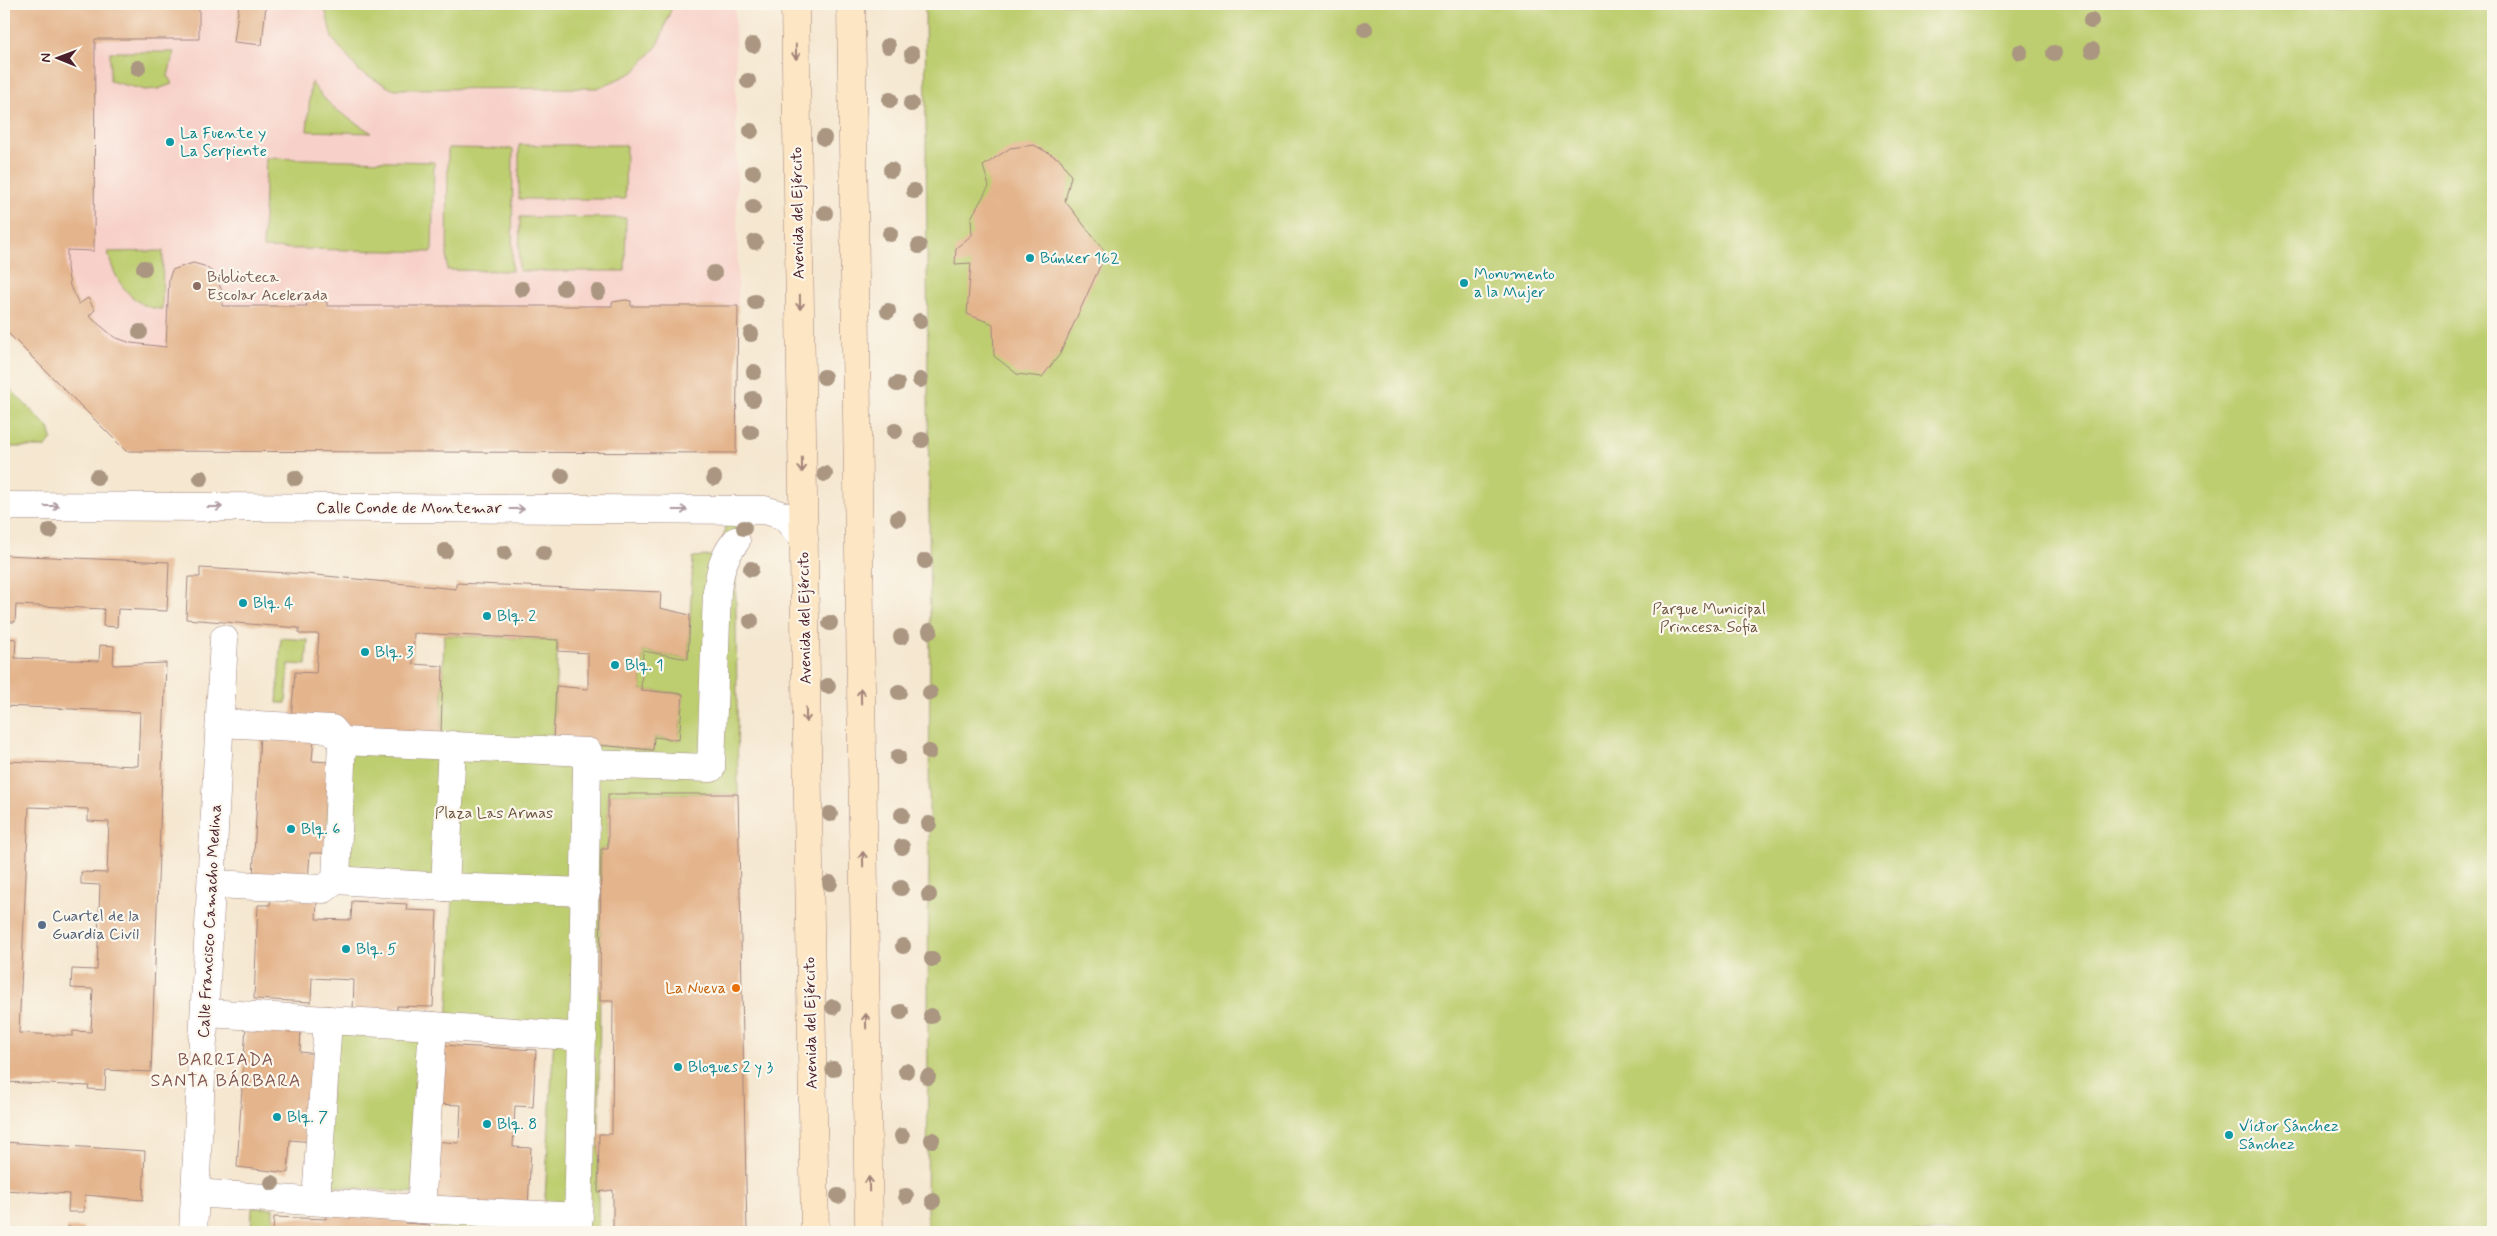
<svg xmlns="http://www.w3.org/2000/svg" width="2497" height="1236" font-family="Mynerve,sans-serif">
  <rect width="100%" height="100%" fill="#fbf7ec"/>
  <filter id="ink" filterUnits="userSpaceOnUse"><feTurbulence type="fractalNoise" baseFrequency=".02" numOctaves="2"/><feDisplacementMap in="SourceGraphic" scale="10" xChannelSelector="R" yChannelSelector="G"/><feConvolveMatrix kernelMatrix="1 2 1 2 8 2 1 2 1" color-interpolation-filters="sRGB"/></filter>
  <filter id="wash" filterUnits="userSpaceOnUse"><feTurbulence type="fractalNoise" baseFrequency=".0096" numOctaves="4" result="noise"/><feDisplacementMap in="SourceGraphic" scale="20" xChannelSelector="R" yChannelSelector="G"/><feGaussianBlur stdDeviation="1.12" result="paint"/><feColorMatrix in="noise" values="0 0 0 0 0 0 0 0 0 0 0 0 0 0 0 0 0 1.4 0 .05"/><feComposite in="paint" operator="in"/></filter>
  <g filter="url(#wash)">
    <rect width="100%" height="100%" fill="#f5e7d0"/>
    <path fill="#f7d1c9" d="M4,4H735L738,306L736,453L126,451L4,329Z"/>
    <g fill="#bdce70" stroke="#84764e">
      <path d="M324,4H673L658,45L634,72L598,88L392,89L359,71L332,38Z"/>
      <path d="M925,4H2493V1232H927L930,631Z"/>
      <path d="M110,52H174L168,76L172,84L158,89L145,90L110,81Z"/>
      <path d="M311,82C330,109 345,116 372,133L307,131Z"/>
      <path d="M519,145H626L625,199H519Z"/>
      <path d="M448,148L513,149L512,271L447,270Z"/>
      <path d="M266,158L434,162L432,252L263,248Z"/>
      <path d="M520,217L626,218L625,271H519Z"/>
      <path d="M163,251L162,309C133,309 113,279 108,252Z"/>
      <path d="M4,383L49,428L52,438L46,447H4Z"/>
      <path d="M735,520L738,794H608V849H601L598,1232H434L435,1209L544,1216L554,1035L447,1028L453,896L324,889L332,729L441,735L444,635L558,640L553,741L653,750L654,737L679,740L683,694L641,690L643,651L688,659L693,557L723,555L725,523Z"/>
      <path d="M281,638L308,640L306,665L289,664L286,703H277Z"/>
      <path d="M335,1028L425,1034L413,1193L324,1185Z"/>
      <path d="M252,1208H273V1232H251Z"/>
    </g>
    <g id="blocks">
      <g fill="#e4b58d" fill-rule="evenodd">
        <path d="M4,4H199V39H95L94,251L67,250V267L70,286L79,304L88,298L95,310L89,316L114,337L131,343L166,347L169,279L172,270L193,263L204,266L214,273L223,293L222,306H307L306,303L317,300L327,302V306H612V302L626,300L631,301V306H738L736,453L126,451L4,329Z"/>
        <path d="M239,4H266L262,45L234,42Z"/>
        <path d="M1034,145L1061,160L1071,176L1065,201L1106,253L1060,354L1042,377L1017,374L994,356L993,324L967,314L971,263L955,264L956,248L972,235L971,218L989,186L983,166L1010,148Z"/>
        <path d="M4,555L169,562L167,611L118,609L117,627L103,626L104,609L16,605L15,622H4Z"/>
        <path d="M200,568L306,574L456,589V583L661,592L660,608L690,615L688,659L643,651L641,690L683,694L679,740L654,737L653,750L553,741L556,686L588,689V653L558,651V640L414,633L413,664L443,666L441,735L299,727L291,719L295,672L316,673L319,634H299V628L186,619L188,577H200Z"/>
        <path d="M4,638L16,639L15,658L99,661L100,645L114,646L113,665L166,663L151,1072L106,1070L105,1090L88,1089L89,1086L4,1082V761L138,766L140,712L4,706ZM29,807L88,809V821L109,822L107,873L81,872V884L100,885L97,970L72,969L71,988L93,989L91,1032L73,1031V1036L19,1033Z"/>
        <path d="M260,734L314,737L312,761L330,762L326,853H310L308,881L253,878Z"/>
        <path d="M608,794H738L747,1232H613V1190L598,1192L599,1134H612L613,1001H600L601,849H608Z"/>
        <path d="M271,899L317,901L316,919L351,920L352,901L407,904L406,910L437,911L433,1007L397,1006V1012L353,1010L354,980L312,978L311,1002L254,999L258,905H270Z"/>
        <path d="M246,1025L301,1026L300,1052L317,1054L313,1142L290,1140L288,1173L237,1167Z"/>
        <path d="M438,1045L536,1050L533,1107L515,1106L513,1147L531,1148L528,1208L429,1203L432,1141L459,1143L461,1105L434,1104Z"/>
        <path d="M4,1142L145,1151L143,1200L85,1195L84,1212H68L69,1194L4,1190Z"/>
        <path d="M327,1209L405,1213V1223L430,1225L429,1232H273L274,1217L326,1219Z"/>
        <path d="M67,1227L83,1228V1232H67Z"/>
      </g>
    </g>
  </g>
  <g filter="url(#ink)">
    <use href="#blocks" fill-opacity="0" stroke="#a0837e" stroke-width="1"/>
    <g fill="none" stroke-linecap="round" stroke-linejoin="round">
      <g stroke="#a0837e" stroke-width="29">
        <g id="street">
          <path d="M4,506L765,510L784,516L804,539"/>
          <path d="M342,741L588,752L587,764"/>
          <path d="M336,880L445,887L586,892"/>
          <path d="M212,884L324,889L336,880L342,741L332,729L220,723"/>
          <path d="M445,887L452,745"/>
          <path d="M205,1013L328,1020"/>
          <path d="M433,1026L583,1037"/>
          <path d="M195,1193L421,1209L433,1026L328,1020L316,1201"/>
          <path d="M421,1209L579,1217"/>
          <path d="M193,1232L224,639"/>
          <path d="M578,1232L587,764L711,768L717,591C720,571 723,557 736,541"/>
        </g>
      </g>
      <g stroke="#a0837e" stroke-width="29">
        <g id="secondary">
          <path d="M795,4L815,1232"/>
          <path d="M851,4L869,1232"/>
        </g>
      </g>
      <use href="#street" stroke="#fff" stroke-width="28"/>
      <use href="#secondary" stroke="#fce6c4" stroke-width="28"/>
    </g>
    <g fill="#aa9681">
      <circle cx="2091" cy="21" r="8"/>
      <circle cx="1365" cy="29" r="8"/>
      <circle cx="753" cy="45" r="8"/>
      <circle cx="888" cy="46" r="8"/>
      <circle cx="2092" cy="50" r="8"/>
      <circle cx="2020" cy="52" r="8"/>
      <circle cx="2054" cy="53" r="8"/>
      <circle cx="912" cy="54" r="8"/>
      <circle cx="138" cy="68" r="8"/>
      <circle cx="748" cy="81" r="8"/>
      <circle cx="890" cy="100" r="8"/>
      <circle cx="911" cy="104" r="8"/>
      <circle cx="751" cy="131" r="8"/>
      <circle cx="824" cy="138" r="8"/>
      <circle cx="891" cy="170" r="8"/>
      <circle cx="753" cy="172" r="8"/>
      <circle cx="914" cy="191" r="8"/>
      <circle cx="753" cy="207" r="8"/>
      <circle cx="825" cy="213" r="8"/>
      <circle cx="890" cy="234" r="8"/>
      <circle cx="755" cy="242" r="8"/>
      <circle cx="919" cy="246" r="8"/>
      <circle cx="144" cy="268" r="8"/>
      <circle cx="714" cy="273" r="8"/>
      <circle cx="564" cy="288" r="8"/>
      <circle cx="522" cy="289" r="8"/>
      <circle cx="598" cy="292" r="8"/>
      <circle cx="755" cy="302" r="8"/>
      <circle cx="888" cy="311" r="8"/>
      <circle cx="920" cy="321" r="8"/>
      <circle cx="140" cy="332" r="8"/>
      <circle cx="751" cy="334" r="8"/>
      <circle cx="754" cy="372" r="8"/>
      <circle cx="824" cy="377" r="8"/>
      <circle cx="920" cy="380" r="8"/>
      <circle cx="897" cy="384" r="8"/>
      <circle cx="753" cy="399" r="8"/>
      <circle cx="895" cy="431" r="8"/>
      <circle cx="751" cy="432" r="8"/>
      <circle cx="922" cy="440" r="8"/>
      <circle cx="825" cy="474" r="8"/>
      <circle cx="562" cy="476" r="8"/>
      <circle cx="97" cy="477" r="8"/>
      <circle cx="201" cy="478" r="8"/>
      <circle cx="295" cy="478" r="8"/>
      <circle cx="714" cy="478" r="8"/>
      <circle cx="898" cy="518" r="8"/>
      <circle cx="744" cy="528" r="8"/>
      <circle cx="50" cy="531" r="8"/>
      <circle cx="445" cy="551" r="8"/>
      <circle cx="504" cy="553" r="8"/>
      <circle cx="544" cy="553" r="8"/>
      <circle cx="925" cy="561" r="8"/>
      <circle cx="751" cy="569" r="8"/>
      <circle cx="751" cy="621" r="8"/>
      <circle cx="830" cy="623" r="8"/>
      <circle cx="930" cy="631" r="8"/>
      <circle cx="901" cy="637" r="8"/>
      <circle cx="828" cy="686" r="8"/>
      <circle cx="899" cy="692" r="8"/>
      <circle cx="930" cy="693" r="8"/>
      <circle cx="929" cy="752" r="8"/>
      <circle cx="898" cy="757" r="8"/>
      <circle cx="830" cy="814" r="8"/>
      <circle cx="902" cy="815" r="8"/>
      <circle cx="929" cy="824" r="8"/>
      <circle cx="902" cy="847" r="8"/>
      <circle cx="830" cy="883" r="8"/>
      <circle cx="901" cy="888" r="8"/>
      <circle cx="929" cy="895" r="8"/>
      <circle cx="903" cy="946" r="8"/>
      <circle cx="932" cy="959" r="8"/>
      <circle cx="833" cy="1007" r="8"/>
      <circle cx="901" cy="1012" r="8"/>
      <circle cx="931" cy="1016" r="8"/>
      <circle cx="833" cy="1069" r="8"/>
      <circle cx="906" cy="1071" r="8"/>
      <circle cx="928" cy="1077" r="8"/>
      <circle cx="902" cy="1136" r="8"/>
      <circle cx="932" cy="1140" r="8"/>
      <circle cx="272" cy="1183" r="8"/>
      <circle cx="838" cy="1196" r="8"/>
      <circle cx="906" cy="1196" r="8"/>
      <circle cx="933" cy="1201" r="8"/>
    </g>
    <defs><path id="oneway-shaft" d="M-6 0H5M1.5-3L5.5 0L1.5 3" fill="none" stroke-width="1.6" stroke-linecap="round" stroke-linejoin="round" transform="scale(1.25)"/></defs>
    <g stroke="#a38278">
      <use href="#oneway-shaft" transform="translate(796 52) rotate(89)"/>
      <use href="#oneway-shaft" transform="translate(800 302) rotate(89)"/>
      <use href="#oneway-shaft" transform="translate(802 465) rotate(89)"/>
      <use href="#oneway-shaft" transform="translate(861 696) rotate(-91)"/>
      <use href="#oneway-shaft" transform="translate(806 715) rotate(89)"/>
      <use href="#oneway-shaft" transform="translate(863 859) rotate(-91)"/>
      <use href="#oneway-shaft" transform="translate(866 1021) rotate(-91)"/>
      <use href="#oneway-shaft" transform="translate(869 1184) rotate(-91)"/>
    </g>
    <g stroke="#ae9aa0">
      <use href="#oneway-shaft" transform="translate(52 506)"/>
      <use href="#oneway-shaft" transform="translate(215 507)"/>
      <use href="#oneway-shaft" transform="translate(517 509)"/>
      <use href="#oneway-shaft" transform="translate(680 510)"/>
    </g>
  </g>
  <g fill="#0f9aa8" stroke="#fbf7ec" stroke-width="2">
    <circle cx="170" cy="142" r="5"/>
    <circle cx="1030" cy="258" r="5"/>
    <circle cx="1464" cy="283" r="5"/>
    <circle cx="243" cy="603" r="5"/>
    <circle cx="487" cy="616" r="5"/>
    <circle cx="365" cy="652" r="5"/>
    <circle cx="615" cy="665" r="5"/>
    <circle cx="291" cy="829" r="5"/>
    <circle cx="346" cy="949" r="5"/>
    <circle cx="678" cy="1067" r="5"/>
    <circle cx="277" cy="1117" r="5"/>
    <circle cx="487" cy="1124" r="5"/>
    <circle cx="2229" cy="1135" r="5"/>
  </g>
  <circle fill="#8d6e63" stroke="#fbf7ec" stroke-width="2" cx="197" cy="286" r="5"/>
  <circle fill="#5c6f8a" stroke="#fbf7ec" stroke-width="2" cx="42" cy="925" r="5"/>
  <circle fill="#e8710a" stroke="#fbf7ec" stroke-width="2" cx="736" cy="988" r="5"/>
  <g text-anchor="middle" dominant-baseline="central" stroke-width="4.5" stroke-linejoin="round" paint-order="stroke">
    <g font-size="16" fill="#0d838f" stroke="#fbf7ec" text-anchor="start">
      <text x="180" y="133">La Fuente y<tspan x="180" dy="18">La Serpiente</tspan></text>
      <text x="1040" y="258">Búnker 162</text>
      <text x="1474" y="274">Monumento<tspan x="1474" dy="18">a la Mujer</tspan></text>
      <text x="253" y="603">Blq. 4</text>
      <text x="497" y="616">Blq. 2</text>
      <text x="375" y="652">Blq. 3</text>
      <text x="625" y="665">Blq. 1</text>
      <text x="301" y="829">Blq. 6</text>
      <text x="356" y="949">Blq. 5</text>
      <text x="688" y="1067">Bloques 2 y 3</text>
      <text x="287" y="1117">Blq. 7</text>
      <text x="497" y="1124">Blq. 8</text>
      <text x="2239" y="1126">Víctor Sánchez<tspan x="2239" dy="18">Sánchez</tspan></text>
    </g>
    <g font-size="16" fill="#4a1f2b" stroke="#fbf7ec">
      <text transform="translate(798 213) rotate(-91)">Avenida del Ejército</text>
      <text x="409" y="508">Calle Conde de Montemar</text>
      <text transform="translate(805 618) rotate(-91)">Avenida del Ejército</text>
      <text transform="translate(210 921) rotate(-87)">Calle Francisco Camacho Medina</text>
      <text transform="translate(811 1023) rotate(-91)">Avenida del Ejército</text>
    </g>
    <g font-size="16" fill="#785e54" stroke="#fbf7ec" text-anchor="start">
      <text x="207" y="277">Biblioteca<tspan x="207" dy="18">Escolar Acelerada</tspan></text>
    </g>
    <g font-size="16" fill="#6c5440" stroke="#fbf7ec">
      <text x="1709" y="609">Parque Municipal<tspan x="1709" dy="18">Princesa Sofia</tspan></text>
      <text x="494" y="813">Plaza Las Armas</text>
    </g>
    <g font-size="16" fill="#4e5e75" stroke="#fbf7ec" text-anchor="start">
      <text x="52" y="916">Cuartel de la<tspan x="52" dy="18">Guardia Civil</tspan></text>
    </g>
    <g font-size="16" fill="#c56008" stroke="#fbf7ec" text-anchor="end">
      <text x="726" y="988">La Nueva</text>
    </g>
    <g font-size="18" letter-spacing="1" fill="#80544d" stroke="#fbf7ec">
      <text x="226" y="1060">BARRIADA<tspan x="226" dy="21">SANTA BÁRBARA</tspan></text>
    </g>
  </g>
  <rect width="2497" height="1236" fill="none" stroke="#fbf7ec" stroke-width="20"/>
  <g transform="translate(58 58) rotate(271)" stroke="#fbf7ec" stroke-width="4" paint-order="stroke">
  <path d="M0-4L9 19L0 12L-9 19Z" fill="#4a1f2b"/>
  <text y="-8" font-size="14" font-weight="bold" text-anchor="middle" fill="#4a1f2b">N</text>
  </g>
</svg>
